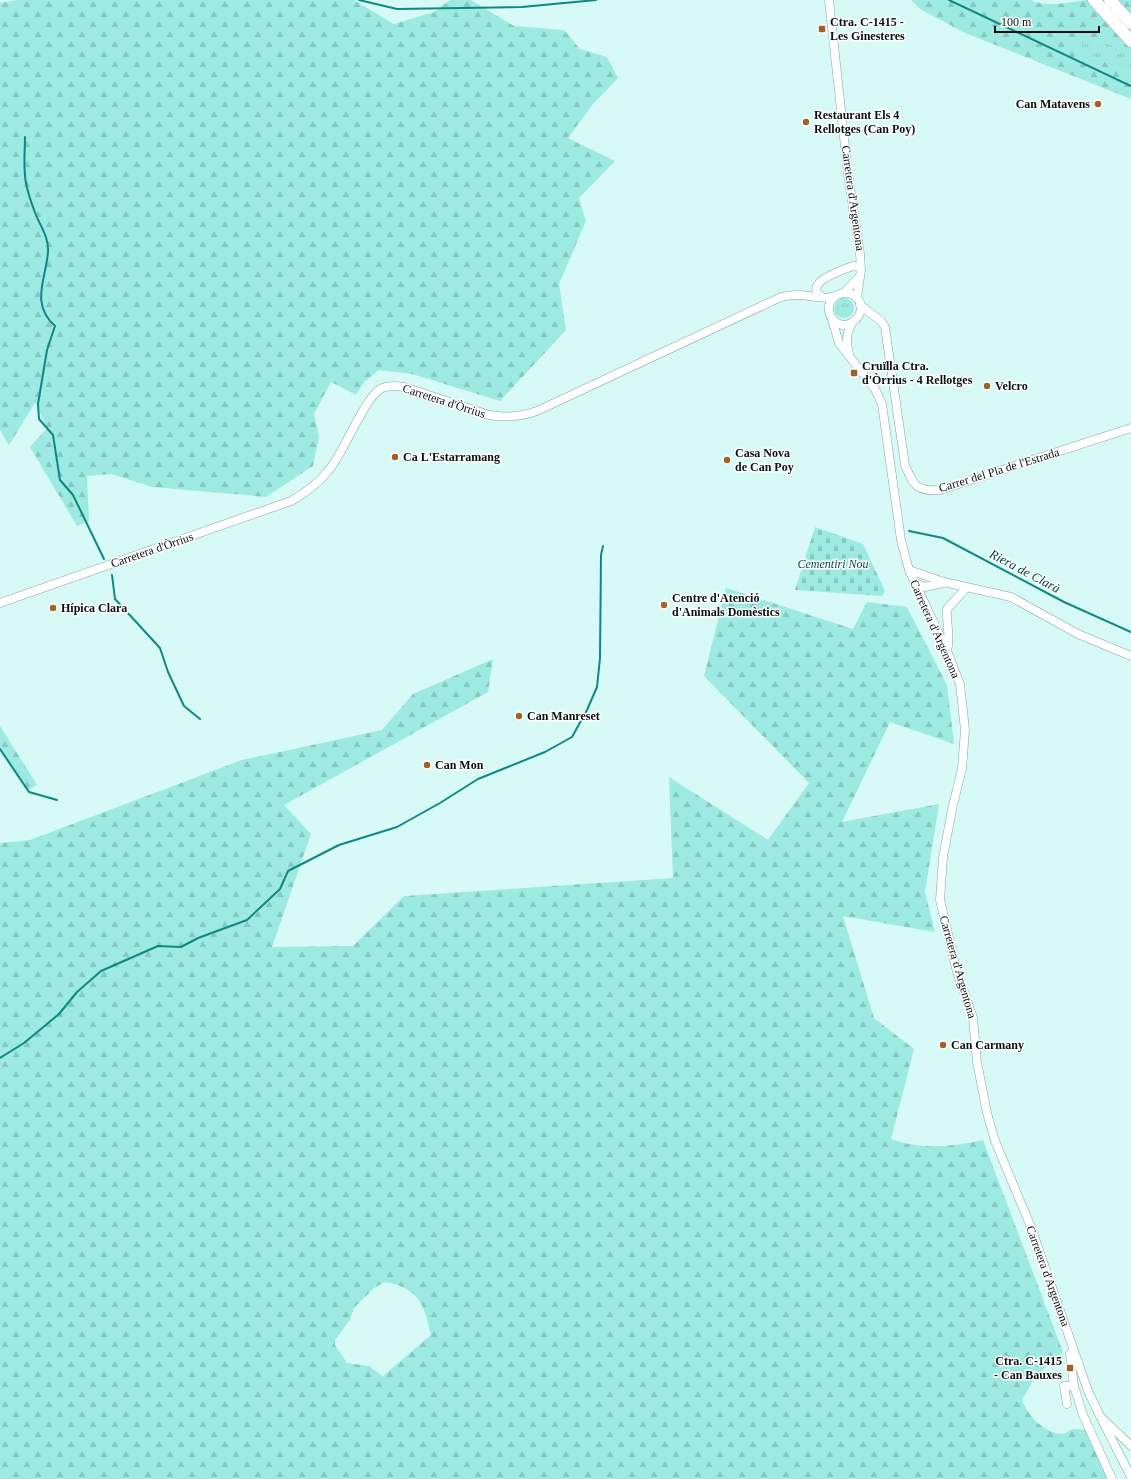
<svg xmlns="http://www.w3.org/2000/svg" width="1131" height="1479" font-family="'Times New Roman',serif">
  <defs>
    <pattern id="grass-tufts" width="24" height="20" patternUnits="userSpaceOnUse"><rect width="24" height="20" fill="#9ceae2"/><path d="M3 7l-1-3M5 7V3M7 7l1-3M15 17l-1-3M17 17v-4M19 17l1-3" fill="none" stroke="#85c8c1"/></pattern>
    <pattern id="forest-firs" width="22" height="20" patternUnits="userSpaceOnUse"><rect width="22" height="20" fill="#9ceae2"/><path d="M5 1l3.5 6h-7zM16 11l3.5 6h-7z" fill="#85c8c1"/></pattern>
    <pattern id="cemetery-stones" width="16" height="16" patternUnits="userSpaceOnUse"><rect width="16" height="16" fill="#9ceae2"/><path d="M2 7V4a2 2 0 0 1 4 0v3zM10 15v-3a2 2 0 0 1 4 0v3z" fill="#85c8c1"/></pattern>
  </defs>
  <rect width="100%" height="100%" fill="#d8faf6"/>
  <g fill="url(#grass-tufts)">
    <path d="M1086,39L1105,42L1131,54V74L1091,56L1080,46Z"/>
    <circle cx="844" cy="308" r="10"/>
  </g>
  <g fill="url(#forest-firs)" fill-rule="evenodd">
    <path d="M17,0H354L394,24L434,12L450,0H471L514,26L564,30L580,49L607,57L618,78L593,104L568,138L615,161L579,198L586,221L559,284L566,330L500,401L412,374L379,370L364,382L356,395L331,382L314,414L319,437L313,466L266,497L152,487L111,474L87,476L89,521L77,526L30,447L47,428L35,403L9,445L0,430V3Z"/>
    <path d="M911,0H1031C1048,8 1069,2 1087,0C1101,0 1116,0 1131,0V54L1105,42L1086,39L1080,46L1091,56L1131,74V99L965,33L920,9Z"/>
    <path d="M726,588L853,629L867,602L907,607L947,685L954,744L890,722L842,822L939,804L925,892L935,932L843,916L874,1018L914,1049L891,1139C921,1150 953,1147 983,1140L1063,1352L1035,1377L1022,1400C1027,1415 1045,1434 1063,1434C1066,1434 1068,1431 1071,1430C1075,1428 1082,1430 1086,1430L1107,1479H0V843L30,840L242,760L382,730L413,694L493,659L488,692L284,805L311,834L272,947L353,946L404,896L673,878L669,777L768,840L809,783L704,676ZM385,1282C419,1288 424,1304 431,1335L383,1376L369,1366L347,1363L335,1345V1340L350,1320L354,1308L374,1288Z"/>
    <path d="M0,726L37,785L27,791L0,751Z"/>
  </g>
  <path fill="url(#cemetery-stones)" d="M815,527L863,544L885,591L882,596L795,590Z"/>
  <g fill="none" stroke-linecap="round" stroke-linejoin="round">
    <g stroke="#0f8881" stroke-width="2">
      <path d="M359,0L397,9L522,7L596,0"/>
      <path d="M949,0L1131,86"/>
      <path d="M25,137C25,152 23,168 26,183C28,193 32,205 36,215C41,227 49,238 48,252C46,279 30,304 55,326L47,350L38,404L39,419L53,435L60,480L73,495L104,559"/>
      <path d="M909,531L943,538L1064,602L1131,632"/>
      <path d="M112,575L115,599L160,648L168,672L184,706L200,719"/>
      <path d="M0,749L29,792L57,800"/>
      <path d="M0,1058L24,1043L59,1014L77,992L101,971L158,946L181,947L198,938L247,920L280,889L288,871L339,845L397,827L440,803L478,779L545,752L572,737L587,710L597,687L600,658L601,555L603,546"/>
    </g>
    <g stroke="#85a5a2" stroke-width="9">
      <g id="minor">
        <path d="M829,0L848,174L860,254L861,270L857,298"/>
        <path d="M844,293L859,277"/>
        <path d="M822,297C801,283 843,270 853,266L858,267L861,270"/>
        <path d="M860,305L881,321L885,327L905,465C913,485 917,492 940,490L1131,428"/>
        <path d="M832,319L839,343L875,389L882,404L901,540L909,570L947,651L960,684L965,730L962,769L953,805L943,857L940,900L957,972L973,1018L977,1062L987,1113L995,1141L1031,1227L1088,1391L1100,1416L1131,1446"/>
        <path d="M849,353C846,341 846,334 852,323"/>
        <path d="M909,570L944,582L1011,597L1078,634L1131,656"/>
        <path d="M914,583L925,587L943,583"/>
        <path d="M0,603L291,501C305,493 319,483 329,470C344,452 363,401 380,389C387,385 396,386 404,387L489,415C506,418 520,417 537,411L781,297C786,296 791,295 796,295C807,294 820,300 831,297C838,296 843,290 851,294C870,302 859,326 842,325C827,320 824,303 837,295"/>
        <path d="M947,651C951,637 946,623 947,609L966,588"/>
        <path d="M1070,1354L1074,1386L1083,1415L1112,1479"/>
        <path d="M1067,1404L1064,1386H1074"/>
        <path d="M1102,1420L1131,1477"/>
      </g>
    </g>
    <g stroke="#85a5a2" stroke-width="13">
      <g id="highway">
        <path d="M1094,0L1131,41"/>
        <path d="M1110,0L1131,23"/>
      </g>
    </g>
    <use href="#minor" stroke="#fff" stroke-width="8"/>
    <use href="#highway" stroke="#fff" stroke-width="12"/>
  </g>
  <g fill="#a06227" stroke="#fff" stroke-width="1.5">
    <rect x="818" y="25" width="8" height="8" rx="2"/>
    <circle cx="1098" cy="104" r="4"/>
    <circle cx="806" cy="122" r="4"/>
    <rect x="850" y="369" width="8" height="8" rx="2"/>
    <circle cx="987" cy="386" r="4"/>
    <circle cx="395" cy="457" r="4"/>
    <circle cx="727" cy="460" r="4"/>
    <circle cx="664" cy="605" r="4"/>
    <circle cx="53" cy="608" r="4"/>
    <circle cx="519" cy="716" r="4"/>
    <circle cx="427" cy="765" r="4"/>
    <circle cx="943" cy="1045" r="4"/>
    <rect x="1066" y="1364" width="8" height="8" rx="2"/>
  </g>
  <g text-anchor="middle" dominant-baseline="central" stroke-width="3" stroke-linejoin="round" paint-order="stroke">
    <g font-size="12" font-weight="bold" fill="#05100e" stroke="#fff" text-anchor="start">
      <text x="830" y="22">Ctra. C-1415 -<tspan x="830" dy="14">Les Ginesteres</tspan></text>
      <text x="1090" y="104" text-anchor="end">Can Matavens</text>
      <text x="814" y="115">Restaurant Els 4<tspan x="814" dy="14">Rellotges (Can Poy)</tspan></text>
      <text x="862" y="366">Cruïlla Ctra.<tspan x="862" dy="14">d'Òrrius - 4 Rellotges</tspan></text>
      <text x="995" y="386">Velcro</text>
      <text x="735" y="453">Casa Nova<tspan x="735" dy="14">de Can Poy</tspan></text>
      <text x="403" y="457">Ca L'Estarramang</text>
      <text x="672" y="598">Centre d'Atenció<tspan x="672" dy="14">d'Animals Domèstics</tspan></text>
      <text x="61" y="608">Hípica Clara</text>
      <text x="527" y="716">Can Manreset</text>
      <text x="435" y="765">Can Mon</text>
      <text x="951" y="1045">Can Carmany</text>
      <text x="1062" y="1361" text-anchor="end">Ctra. C-1415<tspan x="1062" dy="14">- Can Bauxes</tspan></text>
    </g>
    <g font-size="12" fill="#05100e" stroke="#fff">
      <text transform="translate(853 198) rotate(82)">Carretera d'Argentona</text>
      <text transform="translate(444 401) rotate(18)">Carretera d'Òrrius</text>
      <text transform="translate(999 470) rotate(-17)">Carrer del Pla de l'Estrada</text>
      <text transform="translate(152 550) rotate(-19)">Carretera d'Òrrius</text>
      <text transform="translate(935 629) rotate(66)">Carretera d'Argentona</text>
      <text transform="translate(958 967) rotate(74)">Carretera d'Argentona</text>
      <text transform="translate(1048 1276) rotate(70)">Carretera d'Argentona</text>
    </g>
    <g font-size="12" font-style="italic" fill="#004541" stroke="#fff">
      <text x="833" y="564">Cementiri Nou</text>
    </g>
    <g font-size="13" font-style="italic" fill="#024642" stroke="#fff">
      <text transform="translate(1025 571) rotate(28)">Riera de Clarà</text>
    </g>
  </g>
  <path d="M995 26v6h104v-6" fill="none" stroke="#05100e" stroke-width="2"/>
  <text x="1001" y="26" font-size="12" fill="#05100e" stroke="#ffffff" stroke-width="3" paint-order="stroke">100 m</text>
</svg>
